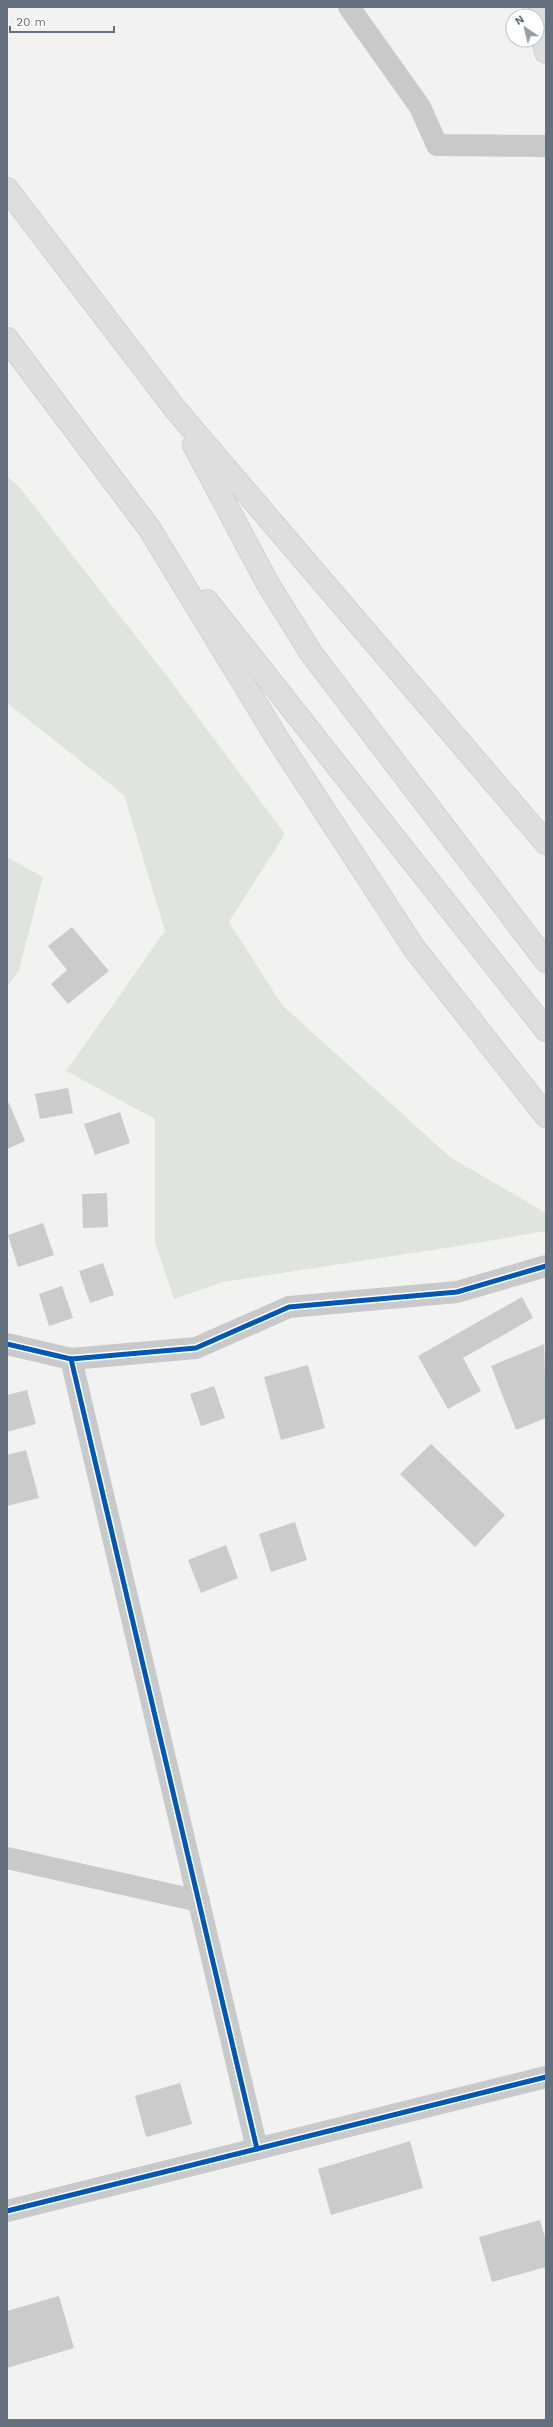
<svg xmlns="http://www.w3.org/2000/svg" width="553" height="2427" font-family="'Work Sans',sans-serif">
  <rect width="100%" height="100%" fill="#f2f2f0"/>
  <g fill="#e0e4de">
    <path d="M7,476L20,488L170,680L285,834L229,922L282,1005L450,1157L546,1213V1231L452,1247L223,1282L174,1299L155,1242V1119L66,1071L165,931L124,795L7,703Z"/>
    <path d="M7,857L43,877L19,970L7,987Z"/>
  </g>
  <g fill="#cacbcb">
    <path d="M72,927L109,971L68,1004L51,984L67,970L48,946Z"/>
    <path d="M68,1088L73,1113L40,1119L35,1094Z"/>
    <path d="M9,1103L25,1141L7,1149V1104Z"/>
    <path d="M120,1112L130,1143L95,1155L84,1124Z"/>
    <path d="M107,1193L108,1227L83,1228L82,1194Z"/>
    <path d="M43,1223L54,1255L18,1267L8,1235Z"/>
    <path d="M103,1263L114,1295L90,1303L79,1271Z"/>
    <path d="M62,1286L73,1318L49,1326L39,1294Z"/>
    <path d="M522,1297L533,1318L463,1358L481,1391L448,1409L418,1356Z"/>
    <path d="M544,1344L546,1418L516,1430L491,1366Z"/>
    <path d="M308,1365L325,1428L281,1440L264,1377Z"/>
    <path d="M214,1386L225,1418L201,1426L190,1394Z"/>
    <path d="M27,1390L36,1424L7,1432V1395Z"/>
    <path d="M431,1444L505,1515L475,1547L400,1474Z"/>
    <path d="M26,1450L39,1498L7,1506V1455Z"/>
    <path d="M295,1522L307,1560L271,1572L259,1534Z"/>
    <path d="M226,1545L238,1578L201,1593L188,1560Z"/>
    <path d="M180,2083L192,2124L146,2137L135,2096Z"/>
    <path d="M410,2141L423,2188L331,2215L318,2169Z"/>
    <path d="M540,2220L546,2241V2267L492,2282L479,2237Z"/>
    <path d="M59,2296L74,2348L7,2368V2311Z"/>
  </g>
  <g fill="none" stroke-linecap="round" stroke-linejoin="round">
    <g stroke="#d0d0d0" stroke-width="24">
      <path id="secondary" d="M537,17L546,52"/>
    </g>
    <g stroke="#cfd0d0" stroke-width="24">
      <g id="motorway">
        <path d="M7,189L176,410L546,843"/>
        <path d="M7,339L149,528L275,735L414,948L546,1116"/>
        <path d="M194,445L268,584L311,653L546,961"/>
        <path d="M207,601L546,1030"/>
      </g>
    </g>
    <g stroke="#c8c9ca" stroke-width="22">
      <path d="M349,7L420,107L437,145L546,146"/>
      <path d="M7,1344L71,1359L196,1348L289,1307L457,1292L546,1266"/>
      <path d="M71,1359L257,2149"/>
      <path d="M7,1858L199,1901"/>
      <path d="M7,2211L546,2077"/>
    </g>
    <use href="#secondary" stroke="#dedede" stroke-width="22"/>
    <use href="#motorway" stroke="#dedede" stroke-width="22"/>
    <g stroke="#fff" stroke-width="8">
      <g id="cycleway">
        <path d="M7,1344L71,1359L196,1348L289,1307L457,1292L546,1266"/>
        <path d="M71,1359L257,2149"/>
        <path d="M7,2211L546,2077"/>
      </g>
    </g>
    <use href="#cycleway" stroke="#0057b8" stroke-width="5"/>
  </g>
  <rect width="553" height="2427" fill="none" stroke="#65707e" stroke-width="16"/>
  <g transform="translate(525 28) rotate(325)"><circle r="19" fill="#ffffff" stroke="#c1c6cb"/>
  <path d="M0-3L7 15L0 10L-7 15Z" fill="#969ea6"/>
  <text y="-6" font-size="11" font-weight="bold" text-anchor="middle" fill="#65707e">N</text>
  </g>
  <path d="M10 26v6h104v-6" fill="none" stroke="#65707e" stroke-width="2"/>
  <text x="16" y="26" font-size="12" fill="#65707e" stroke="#ffffff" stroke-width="3" paint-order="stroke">20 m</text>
</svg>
